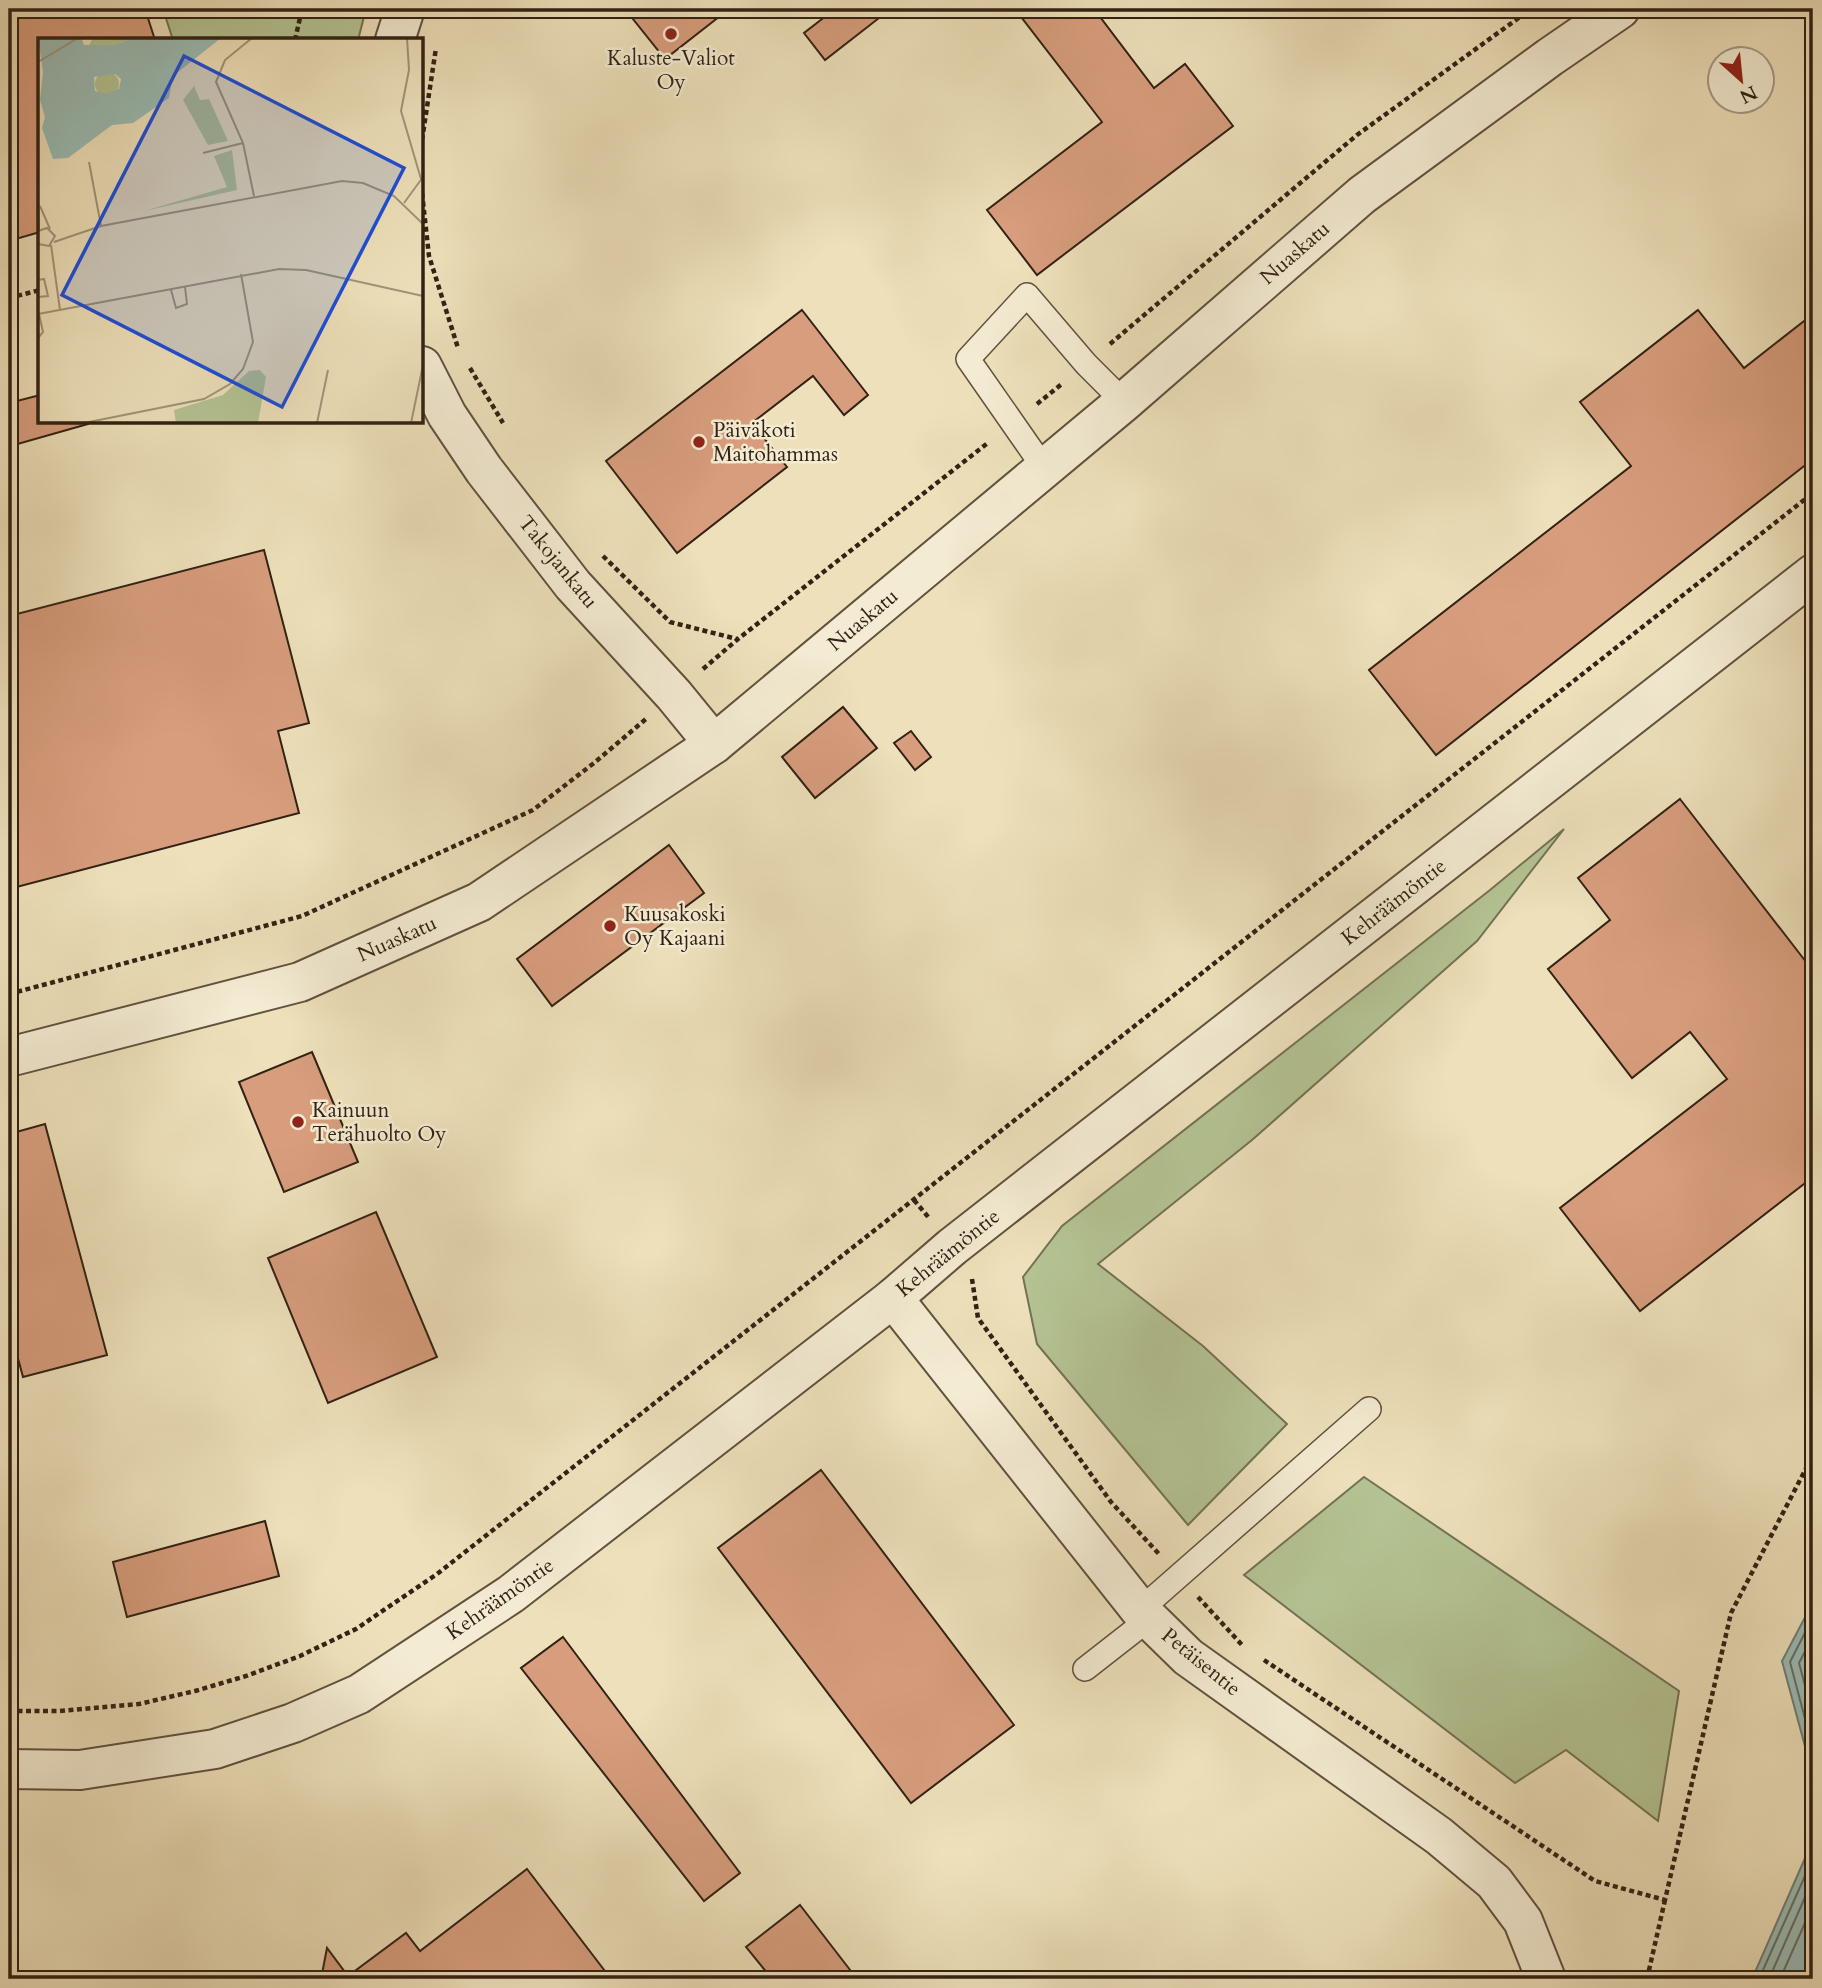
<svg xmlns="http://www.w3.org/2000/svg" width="1822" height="1988" font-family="Cardo,serif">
  <rect width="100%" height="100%" fill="#ede0ba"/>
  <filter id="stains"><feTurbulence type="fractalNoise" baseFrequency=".00286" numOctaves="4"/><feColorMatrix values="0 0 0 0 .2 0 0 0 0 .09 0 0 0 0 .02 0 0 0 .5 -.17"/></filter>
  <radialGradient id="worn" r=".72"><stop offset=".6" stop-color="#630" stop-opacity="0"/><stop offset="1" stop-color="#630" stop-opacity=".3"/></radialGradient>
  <g fill="#b4c393" stroke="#737254" stroke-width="2">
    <path d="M163,9H366L358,40H173Z"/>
    <path d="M1564,829L1477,941L1252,1140L1098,1264L1203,1346L1287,1424L1188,1525L1037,1344L1023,1277L1062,1226L1490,890Z"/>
    <path d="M1364,1477L1679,1691L1658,1821L1566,1750L1515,1783L1244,1575Z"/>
  </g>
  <g fill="#9abcb5" stroke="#707e75" stroke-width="2">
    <path d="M1813,1602V1776L1782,1661Z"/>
    <path d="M1813,1840V1979H1752Z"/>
  </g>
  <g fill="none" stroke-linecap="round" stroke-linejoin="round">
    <g stroke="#666e64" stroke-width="2">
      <path d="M1813,1617L1790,1662L1813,1749"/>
      <path d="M1813,1636L1799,1663L1813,1716"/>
      <path d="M1759,1979L1813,1858"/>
      <path d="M1769,1979L1813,1879"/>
      <path d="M1780,1979L1813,1905"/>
    </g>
  </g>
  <g fill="#d79d7d" stroke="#322114" stroke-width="2">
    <path d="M9,9H145L155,40H40V232L9,241Z"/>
    <path d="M625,9H729L665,59Z"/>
    <path d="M835,9H886L888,11L825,60L804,33Z"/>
    <path d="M1015,9H1094L1154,88L1185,64L1233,126L1037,275L987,210L1102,122Z"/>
    <path d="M802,310L868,395L844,415L813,376L752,423L787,467L677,553L606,461Z"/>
    <path d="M1698,310L1744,368L1813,314V459L1436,755L1369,670L1631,466L1580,402Z"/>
    <path d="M40,395V422H88V424L14,445L9,426V403Z"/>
    <path d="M264,550L309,723L278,731L299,813L9,889V616Z"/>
    <path d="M843,707L877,748L815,798L782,757Z"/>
    <path d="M911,731L931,757L915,770L894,743Z"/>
    <path d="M1680,799L1813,971V1177L1640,1311L1560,1208L1727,1079L1690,1032L1632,1078L1548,969L1610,920L1578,878Z"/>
    <path d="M669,845L704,893L552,1006L517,959Z"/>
    <path d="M312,1052L358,1162L284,1192L239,1082Z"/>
    <path d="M45,1124L107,1355L23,1377L9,1325V1134Z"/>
    <path d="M376,1212L437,1357L328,1403L268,1258Z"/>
    <path d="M821,1470L1014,1725L911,1803L718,1548Z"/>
    <path d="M265,1521L279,1576L127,1617L113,1562Z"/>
    <path d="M563,1637L740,1873L704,1901L521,1668Z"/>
    <path d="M527,1869L611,1979H321L327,1948L348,1976L406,1933L420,1951Z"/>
    <path d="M800,1905L857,1979H772L746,1947Z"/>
  </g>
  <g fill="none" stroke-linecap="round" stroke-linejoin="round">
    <g stroke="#61513e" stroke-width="26">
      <g id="service">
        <path d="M1044,468L968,359L1027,295L1086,364L1124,402"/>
        <path d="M1140,1610L1369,1409"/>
        <path d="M1085,1669L1149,1619"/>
      </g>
    </g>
    <g stroke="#61513e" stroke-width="42">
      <g id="minor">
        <path d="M395,40L405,9"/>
        <path d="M422,366L447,415L484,470L573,585L674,695L714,744"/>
        <path d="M893,1298L1140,1610L1188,1657L1439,1836L1494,1882L1523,1921L1546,1979"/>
      </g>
    </g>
    <g stroke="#61513e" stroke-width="42">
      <g id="tertiary">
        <path d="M9,1057L300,982L479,902L714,744L1124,402L1362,195L1550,57L1620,9"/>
        <path d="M9,1769L80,1770L215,1749L293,1723L359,1694L511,1594L893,1298L952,1247L1813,574"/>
      </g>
    </g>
    <g stroke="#322114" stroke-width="4.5" stroke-dasharray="5 3.5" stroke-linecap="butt">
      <path d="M295,40L302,9"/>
      <path d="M422,140L436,48"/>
      <path d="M422,193L429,256L458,348"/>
      <path d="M9,298L40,290"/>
      <path d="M1110,344L1357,135L1531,9"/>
      <path d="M470,368L503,423"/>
      <path d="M1037,404L1063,383"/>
      <path d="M603,556L670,622L737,639"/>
      <path d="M703,669L738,639L989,442"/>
      <path d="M9,994L302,916L533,810L594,763L646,719"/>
      <path d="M914,1200L929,1218"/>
      <path d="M972,1279L978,1318L1111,1502L1159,1554"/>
      <path d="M1198,1597L1242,1645"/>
      <path d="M1264,1660L1595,1881L1665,1900L1731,1613L1813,1455"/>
      <path d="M9,1711H60L139,1704L195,1691L246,1676L300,1656L356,1629L437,1574L1813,493"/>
      <path d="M1647,1979L1665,1900"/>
    </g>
    <use href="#service" stroke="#f3ebd2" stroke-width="23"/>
    <use href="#minor" stroke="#f3ebd2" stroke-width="38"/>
    <use href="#tertiary" stroke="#f3ebd2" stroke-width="38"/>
  </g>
  <g fill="#8f2418" stroke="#f3ebd2" stroke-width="2.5">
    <circle cx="671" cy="34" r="7"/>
    <circle cx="699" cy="442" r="7"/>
    <circle cx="610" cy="926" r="7"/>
    <circle cx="298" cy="1122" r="7"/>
  </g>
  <g text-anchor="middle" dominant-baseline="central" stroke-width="5" stroke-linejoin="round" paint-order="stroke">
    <g font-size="21" fill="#322114" stroke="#f3ebd2" text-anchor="start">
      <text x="671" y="58" text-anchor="middle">Kaluste-Valiot<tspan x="671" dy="24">Oy</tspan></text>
      <text x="713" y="430">Päiväkoti<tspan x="713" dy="24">Maitohammas</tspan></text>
      <text x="624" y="914">Kuusakoski<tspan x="624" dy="24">Oy Kajaani</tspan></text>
      <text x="312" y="1110">Kainuun<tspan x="312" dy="24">Terähuolto Oy</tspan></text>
    </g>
    <g font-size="21" fill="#322114" stroke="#f3ebd2">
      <text transform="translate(1295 253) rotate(-41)">Nuaskatu</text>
      <text transform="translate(558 562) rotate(51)">Takojankatu</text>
      <text transform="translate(863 620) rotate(-40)">Nuaskatu</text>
      <text transform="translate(1394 902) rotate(-38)">Kehräämöntie</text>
      <text transform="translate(397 939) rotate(-24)">Nuaskatu</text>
      <text transform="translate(948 1253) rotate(-39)">Kehräämöntie</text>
      <text transform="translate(500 1599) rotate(-35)">Kehräämöntie</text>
      <text transform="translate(1201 1662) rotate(39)">Petäisentie</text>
    </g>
  </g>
  <g transform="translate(38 38)">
    <rect width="385" height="385" fill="#ede0ba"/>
    <path d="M55,0H96L75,7H51ZM57 46a12 12 0 1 1 24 0a12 12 0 1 1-24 0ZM156,48L162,62L171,61L190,103L170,107L145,62ZM194,112L199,152L106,173L189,149L176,118ZM222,332L228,339L220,385H138L136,372L185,357L211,333Z" fill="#b4c393"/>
    <path d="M0,0H43L46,7H75L96,0H183L135,38L131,60L95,85L74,87L30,120L15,121L4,90L7,79L2,62L5,34ZM77,36L83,41L81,51L68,56L57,53L56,39Z" fill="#9abcb5" fill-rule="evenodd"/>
    <path fill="none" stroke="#a29478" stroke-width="2" d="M214,0L187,22L178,44L205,105L216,158M369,0L371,32L363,73L383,141M0,24L40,0M165,115L205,105M51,124L63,188M0,162L1,192M366,165L385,139M2,168L12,191M0,193L9,190L17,198L11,208L0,206M16,204L63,188L304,143L325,145L356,158L385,186M13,207L22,272M0,242L6,241L10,258L0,259M133,252L138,270L149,266L147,249M0,276L241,231L268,232L385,258M0,300L5,294L1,276M46,385L166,361L192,346L205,331L215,304L203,236M279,385L290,332M373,385L385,327"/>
    <path fill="#1d4ed8" fill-opacity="0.15" stroke="#1d4ed8" stroke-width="3.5" d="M146,18L366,130L244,369L24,257Z"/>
    <rect width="385" height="385" fill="none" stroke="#322114" stroke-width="3.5"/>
  </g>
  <rect width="1822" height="1988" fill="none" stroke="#ede0ba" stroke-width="35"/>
  <rect x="10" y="10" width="1801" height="1967" fill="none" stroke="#322114" stroke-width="3.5"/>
  <rect x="18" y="18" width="1787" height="1953" fill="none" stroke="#322114" stroke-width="2"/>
  <g transform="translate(1741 80) rotate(153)"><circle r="33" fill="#f3ebd2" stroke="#a69a86" stroke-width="2"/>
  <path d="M0-5L12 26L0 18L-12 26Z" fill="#8f2418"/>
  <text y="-10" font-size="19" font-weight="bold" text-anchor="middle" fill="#322114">N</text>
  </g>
  <rect width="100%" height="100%" filter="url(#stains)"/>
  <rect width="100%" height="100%" fill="url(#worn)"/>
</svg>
